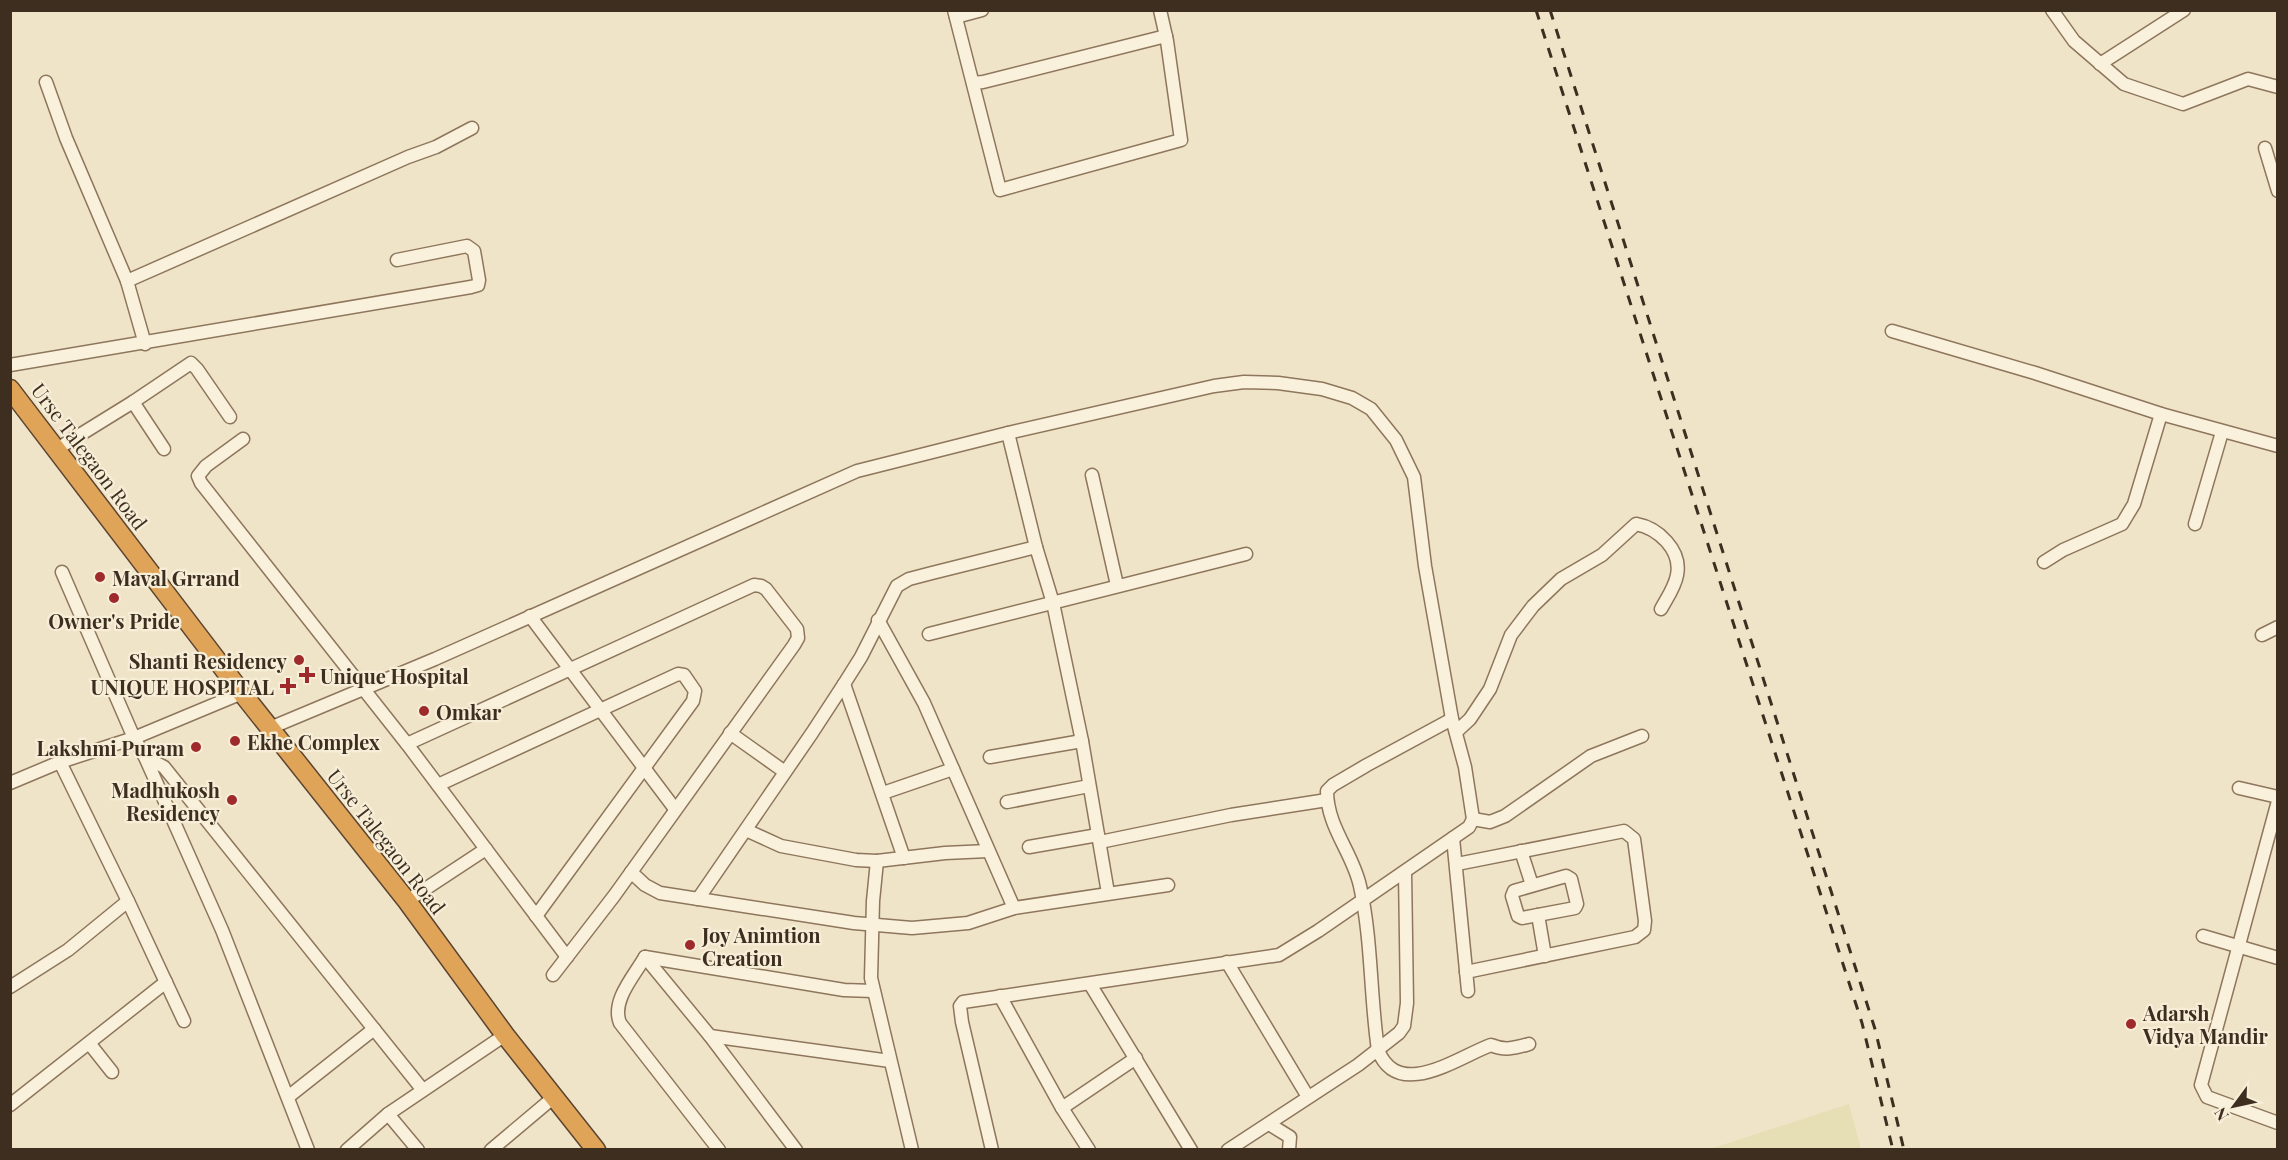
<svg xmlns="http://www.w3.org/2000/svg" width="2288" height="1160" font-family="'Playfair Display',serif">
  <rect width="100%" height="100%" fill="#f0e4c8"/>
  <path fill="#e6deb5" d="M1849,1104L1861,1149H1710Z"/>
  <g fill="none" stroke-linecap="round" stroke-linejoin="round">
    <g stroke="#8d765c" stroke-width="15">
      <g id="minor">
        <path d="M954,10L1000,190L1181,140L1167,41L1160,10"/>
        <path d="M2052,10L2074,41L2124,84L2183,104L2248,79L2278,87"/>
        <path d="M956,17L982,10"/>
        <path d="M2100,64L2184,10"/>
        <path d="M46,82L66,138L127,281L145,344"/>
        <path d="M973,83L983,82L1166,36"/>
        <path d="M2265,148L2278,191"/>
        <path d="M127,281L408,157L436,147L472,128"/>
        <path d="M1892,331L2035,373L2161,414L2278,446"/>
        <path d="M10,365L471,287L478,285L479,280L474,251L467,246L397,260"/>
        <path d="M1008,433L1036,547L1053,603L1082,741L1108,893"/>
        <path d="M243,439L206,466L198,476L201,483L407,744L567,957"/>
        <path d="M57,449L133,402"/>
        <path d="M164,449L133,402L191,363L197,369L230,417"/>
        <path d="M1092,475L1117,585"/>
        <path d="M2195,524L2222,432"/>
        <path d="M2044,562L2063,550L2122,524L2134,504L2161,414"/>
        <path d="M62,572L134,738L145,757L222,930L308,1150"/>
        <path d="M530,616L675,809"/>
        <path d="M878,620L924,703L1014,908"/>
        <path d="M929,634L1246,554"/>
        <path d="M2262,635L2278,627"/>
        <path d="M844,684L904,858"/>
        <path d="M1452,719L1367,765L1333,785L1327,791C1327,827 1353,853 1360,886C1372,940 1370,995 1378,1050C1398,1102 1460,1056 1491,1045C1505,1051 1515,1048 1529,1044"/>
        <path d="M270,728L435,659L857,471L1008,433L1214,386L1244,382L1278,383L1322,389L1352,398L1371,409L1396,440L1414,477L1425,566L1452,719L1465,767L1473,819L1469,827L1318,931L1279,955L963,1002L960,1006L962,1022L992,1150"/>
        <path d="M1456,732L1470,719L1490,689L1511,635L1533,606L1561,579L1602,555L1636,524C1658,528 1682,550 1677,575C1675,587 1667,598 1661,609"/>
        <path d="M730,733L785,772"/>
        <path d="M407,744L754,585L761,586L766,589L797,629L798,638L794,645L614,896L553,975"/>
        <path d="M145,757L164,767L422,1089"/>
        <path d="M990,757L1082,741"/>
        <path d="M60,762L128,901L184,1021"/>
        <path d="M10,783L60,762L134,738L242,693"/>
        <path d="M438,785L678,674L684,675L695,691L693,701L536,916"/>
        <path d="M2239,788L2278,797"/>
        <path d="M883,793L953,769"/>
        <path d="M2278,801L2201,1085L2207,1097L2278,1123"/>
        <path d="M1007,802L1089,786"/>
        <path d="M1473,819L1490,822L1505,816L1591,756L1642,736"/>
        <path d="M746,830L781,846L856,860L877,861L945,853L988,851"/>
        <path d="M1453,838L1468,991"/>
        <path d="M1100,842L1231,815L1327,800"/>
        <path d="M1029,847L1098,835"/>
        <path d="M1521,851L1532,885"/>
        <path d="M877,861L873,901L871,978L912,1150"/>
        <path d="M1457,864L1624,831L1634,839L1645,921L1644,930L1635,937L1466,972"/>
        <path d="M631,872L645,885L660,893L854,923L912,928L968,923L1014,908L1168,885"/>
        <path d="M1566,876L1571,879L1577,904L1575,908L1522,918L1518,916L1512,896L1514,891Z"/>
        <path d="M698,899L812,733L844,684L861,657L897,586L909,579L932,573L1036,547"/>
        <path d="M407,901L486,849"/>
        <path d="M1538,915L1545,956"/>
        <path d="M2203,936L2278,958"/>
        <path d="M645,957L710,1036L796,1150"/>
        <path d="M1227,962L1308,1097"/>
        <path d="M1090,984L1191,1150"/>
        <path d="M10,987L68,950L128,901"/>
        <path d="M1000,996L1062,1108L1089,1150"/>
        <path d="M710,1036L890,1061"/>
        <path d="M89,1043L112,1072"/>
        <path d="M288,1097L374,1029"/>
        <path d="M10,1105L166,982"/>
        <path d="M1062,1108L1136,1058"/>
        <path d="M388,1114L418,1150"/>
        <path d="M1269,1124L1290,1137L1289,1150"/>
        <path d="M347,1150L388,1114L505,1035"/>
        <path d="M491,1150L554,1097"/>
        <path d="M719,1150L620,1023C611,1001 634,976 645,957L844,990L873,991"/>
        <path d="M1228,1150L1358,1065L1399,1033L1404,1026L1407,1003L1405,872"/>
      </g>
    </g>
    <g stroke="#5b4430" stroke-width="21">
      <path id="highway" d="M10,389L242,693L407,901L505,1035L596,1150"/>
    </g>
    <use href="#minor" stroke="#faf1dc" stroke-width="12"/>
    <use href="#highway" stroke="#e0a458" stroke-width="18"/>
    <g stroke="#3d2e20" stroke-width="3" stroke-dasharray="10 10" stroke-linecap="butt">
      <path d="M1536,10L1862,1023L1893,1150"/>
      <path d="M1550,10L1875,1029L1904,1150"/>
    </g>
  </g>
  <g fill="#9e2a2b" stroke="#f7eed8" stroke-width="2">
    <circle cx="100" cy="577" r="6"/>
    <circle cx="114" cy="598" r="6"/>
    <circle cx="299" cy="660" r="6"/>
    <path d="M304 666h6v6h6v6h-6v6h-6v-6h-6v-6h6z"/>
    <path d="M285 677h6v6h6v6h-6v6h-6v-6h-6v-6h6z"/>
    <circle cx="424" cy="711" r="6"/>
    <circle cx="235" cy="741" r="6"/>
    <circle cx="196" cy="747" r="6"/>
    <circle cx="232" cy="800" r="6"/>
    <circle cx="690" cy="945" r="6"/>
    <circle cx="2131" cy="1024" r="6"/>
  </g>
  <g text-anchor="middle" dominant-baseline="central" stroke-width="4.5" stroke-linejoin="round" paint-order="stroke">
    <g font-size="20" fill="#3d2e20" stroke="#f7eed8">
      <text transform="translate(90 456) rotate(53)">Urse Talegaon Road</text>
      <text transform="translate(387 841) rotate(52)">Urse Talegaon Road</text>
    </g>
    <g font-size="20" font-weight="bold" fill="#3d2e20" stroke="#f7eed8" text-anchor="start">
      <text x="112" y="577">Maval Grrand</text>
      <text x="114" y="620" text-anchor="middle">Owner's Pride</text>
      <text x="287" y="660" text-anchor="end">Shanti Residency</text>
      <text x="320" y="675">Unique Hospital</text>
      <text x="274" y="686" text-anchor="end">UNIQUE HOSPITAL</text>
      <text x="436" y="711">Omkar</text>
      <text x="247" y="741">Ekhe Complex</text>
      <text x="184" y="747" text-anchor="end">Lakshmi Puram</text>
      <text x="220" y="789" text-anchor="end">Madhukosh<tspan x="220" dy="23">Residency</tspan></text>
      <text x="702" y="934">Joy Animtion<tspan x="702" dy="23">Creation</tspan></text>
      <text x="2143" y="1012">Adarsh<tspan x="2143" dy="23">Vidya Mandir</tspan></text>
    </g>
  </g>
  <rect width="2288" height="1160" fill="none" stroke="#3d2e20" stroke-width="24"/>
  <g transform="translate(2234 1106) rotate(237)" stroke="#f7eed8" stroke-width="4.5" paint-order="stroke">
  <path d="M0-4.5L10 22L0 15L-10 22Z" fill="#3d2e20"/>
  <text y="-9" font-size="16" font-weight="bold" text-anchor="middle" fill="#3d2e20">N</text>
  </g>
</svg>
